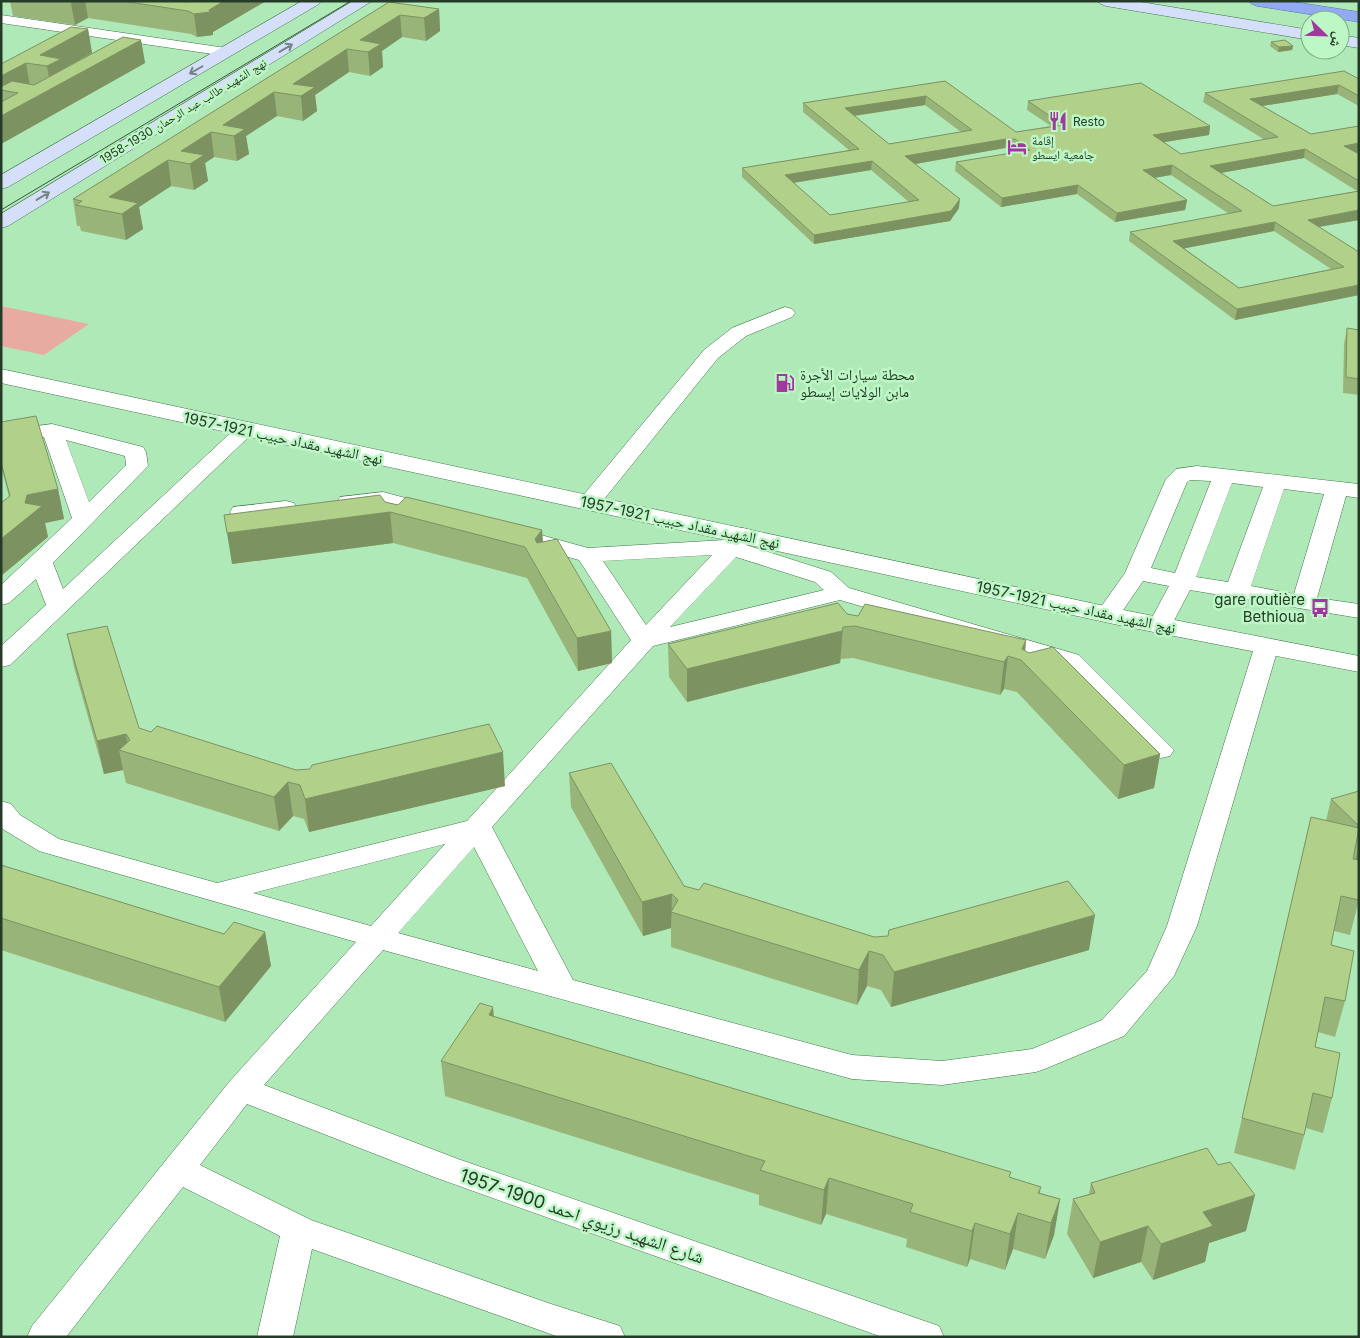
<svg xmlns="http://www.w3.org/2000/svg" width="1360" height="1338" font-family="Inter,'Noto Naskh Arabic',sans-serif">
  <rect width="100%" height="100%" fill="#b0e9b8"/>
  <path fill="#e8aba2" d="M1,306L89,324L44,355L1,346Z"/>
  <g fill="none" stroke-linecap="round" stroke-linejoin="round">
    <g stroke="#40754a" stroke-width="1">
      <g id="minor">
        <path d="M1,15L226,48L231,49L233,52L231,55L226,56L1,23Z"/>
        <path d="M785,307L792,309L795,313L792,317L746,336L718,358L597,508L589,510L581,508L578,503L581,498L704,350L732,328Z"/>
        <path d="M52,424L143,447L146,452L148,466L53,563L63,589L238,426L245,424L252,426L256,430L10,665L1,667V646L46,605L36,579L9,603L1,605V585L72,518L44,437L1,443V431ZM66,440L125,456L126,465L89,502Z"/>
        <path d="M1197,466L1359,484V498L1346,496L1317,598L1359,604V618L1190,590L1169,630L1160,632L1151,630L1148,625L1169,586L1143,581L1117,619L1108,621L1099,619L1096,614L1125,573L1166,479L1176,469ZM1190,480L1211,481L1175,573L1151,568L1187,482ZM1232,483L1263,487L1228,582L1196,577ZM1284,489L1324,494L1294,594L1251,586Z"/>
        <path d="M383,492L439,507L442,512L439,517L431,519L382,506L348,509L340,507L337,502L340,497Z"/>
        <path d="M286,501L294,503L297,508L294,513L241,519L233,517L230,512L233,507Z"/>
        <path d="M743,528L751,530L754,535L746,545L831,572L849,588L1079,655L1174,750L1170,756L1161,758L1152,756L1061,665L840,600L653,646L492,827L573,980L852,1055L942,1061L1032,1049L1102,1020L1147,971L1167,926L1254,648L1257,643L1266,641L1275,643L1278,648L1197,926L1174,976L1124,1036L1047,1068L1036,1072L942,1085L852,1079L383,950L264,1085L458,1159L939,1326L944,1337H882L434,1177L247,1104L200,1165L311,1220L551,1304L620,1326L625,1337H559L312,1249L293,1337H257L280,1236L183,1187L66,1337H27L32,1326L230,1081L356,942L39,851L1,828V801L11,804L20,815L59,839L217,883L467,821L631,640L579,560L522,544L519,539L522,534L530,532L588,548L725,540L735,530ZM712,555L646,625L603,561ZM736,557L815,582L824,590L670,627ZM445,844L371,926L253,893ZM474,847L538,971L398,933Z"/>
      </g>
    </g>
    <g stroke="#40754a" stroke-width="1">
      <path id="tertiary" d="M1,369L1128,611L1359,656V672L1128,627L1,383Z"/>
    </g>
    <g stroke="#40754a" stroke-width="1">
      <g id="secondary">
        <path d="M302,1H322L319,4L8,187L1,189V175Z"/>
        <path d="M353,1H372L8,226L1,228V214Z"/>
        <path d="M1098,1H1135L1310,30V40L1106,6L1101,4Z"/>
        <path d="M1340,35L1359,38V48L1340,45Z"/>
      </g>
    </g>
    <g stroke="#5976a9" stroke-width="1">
      <path id="trunk" d="M1249,1H1288L1359,12V22L1257,6L1252,4Z"/>
    </g>
    <use href="#minor" fill="#fff" fill-rule="evenodd"/>
    <use href="#tertiary" fill="#fff" fill-rule="evenodd"/>
    <use href="#secondary" fill="#d6dffa" fill-rule="evenodd"/>
    <use href="#trunk" fill="#92aaf2" fill-rule="evenodd"/>
    <path stroke="#3a563e" stroke-width="1" d="M1,210L351,1"/>
  </g>
  <g fill="#98b478" fill-rule="evenodd">
    <path d="M10,1H85L88,15L85,1H181L187,2L191,1H266L213,32V35L197,37L191,34L88,18L75,25L13,16Z"/>
    <path d="M389,2L439,9L440,31L426,41L402,37L382,51L383,67L370,76L349,72L315,95L317,111L303,121L277,116L246,136L249,154L237,161L214,157L205,163L208,181L194,190L171,186L139,207L143,229L126,240L81,231L80,226H77L73,199Z"/>
    <path d="M88,29L92,53L63,69L141,40L145,63L1,144V64Z"/>
    <path d="M1271,42L1293,46L1292,50L1278,52L1270,46Z"/>
    <path d="M1359,79V106L1337,94L1262,106L1311,134L1359,126V152L1356,153L1359,154V220L1319,227L1359,252V295L1235,320L1129,241L1130,232L1229,214L1171,175L1154,178L1187,200L1185,210L1115,222L1077,194L1001,207L955,171L956,162L1019,152L1014,148H1005L915,164L959,208L950,221L814,244L742,177V168L849,150L803,112V103L945,81L1016,132L1051,126L1027,110L1028,101L1210,126L1209,135L1164,142L1181,154L1265,140L1203,102L1205,93ZM925,105L961,132L889,144L855,116ZM1304,158L1357,191L1273,206L1221,173ZM871,170L909,202L830,215L794,183ZM1274,231L1331,269L1239,288L1184,248Z"/>
    <path d="M1347,328L1359,330V395L1343,393L1344,344Z"/>
    <path d="M1,422L58,489L64,519L45,523L48,537L9,497L1,466Z"/>
    <path d="M385,502L398,505L542,530L543,542L611,631L612,663L578,671L527,578L393,543L232,564Z"/>
    <path d="M847,614L858,616L1026,640L1025,651L1160,754L1154,788L1118,799L1017,692L1004,689L1000,695L853,658L841,659L840,663L687,702L669,677L668,644Z"/>
    <path d="M67,634L139,728L151,732L296,770L505,786L309,832L304,819L293,816L279,831L126,783L123,770L104,774L74,667Z"/>
    <path d="M569,773L684,886L874,937L1089,950L891,1007L881,990L867,986L857,1005L671,947V928L643,936L571,807Z"/>
    <path d="M1359,791V900L1350,935L1334,931L1331,945L1345,1001L1335,1037L1318,1032L1315,1047L1332,1098L1323,1133L1306,1128L1295,1170L1234,1153L1311,817L1326,821L1331,799Z"/>
    <path d="M1,865L224,934L265,932L271,966L225,1022L1,950Z"/>
    <path d="M494,1017L1041,1187L1040,1193L1060,1199L1054,1235L1045,1259L1013,1249L1005,1270L970,1259L967,1267L906,1247L907,1239L826,1214L821,1225L759,1205V1195L445,1096L441,1061Z"/>
    <path d="M1091,1183L1246,1231L1209,1243L1205,1262L1153,1280L1141,1262L1093,1278L1067,1234L1073,1199L1089,1194Z"/>
  </g>
  <g fill="#7c9261">
    <path d="M73,1H85L88,18L75,25L71,3Z"/>
    <path d="M224,1H266L213,32V35L197,37L194,14L209,10Z"/>
    <path d="M439,9L440,31L426,41L424,18Z"/>
    <path d="M400,15L402,37L382,51L383,67L370,76L368,52L360,40Z"/>
    <path d="M88,29L92,53L63,69L65,81L141,40L145,63L1,144V116L51,89L47,66L40,55Z"/>
    <path d="M1293,46L1292,50L1278,52L1279,47Z"/>
    <path d="M347,49L349,72L315,95L317,111L303,121L301,96L293,84Z"/>
    <path d="M26,63L30,87L18,93L1,90V76Z"/>
    <path d="M1339,85L1337,94L1249,108L1250,99Z"/>
    <path d="M274,92L277,116L246,136L249,154L237,161L234,136L223,125Z"/>
    <path d="M926,96L925,105L845,117V108Z"/>
    <path d="M1210,126L1209,135L1152,144L1153,135Z"/>
    <path d="M211,132L214,157L205,163L208,181L194,190L190,164L181,151Z"/>
    <path d="M1006,139L1005,148L904,166L905,156Z"/>
    <path d="M1359,143V152L1343,155L1344,146Z"/>
    <path d="M1305,149L1304,158L1209,175L1210,166Z"/>
    <path d="M168,160L171,186L139,207L143,229L126,240L122,214L109,197Z"/>
    <path d="M872,161L871,170L785,184V175Z"/>
    <path d="M1172,165L1171,175L1142,180L1143,170Z"/>
    <path d="M1078,185L1077,194L1001,207L1002,198Z"/>
    <path d="M960,199L959,208L950,221L814,244V235Z"/>
    <path d="M1187,200L1185,210L1115,222L1117,213Z"/>
    <path d="M1359,210V220L1306,229L1308,220Z"/>
    <path d="M1275,222L1274,231L1171,251L1173,241Z"/>
    <path d="M1359,285V295L1235,320L1237,309Z"/>
    <path d="M58,489L64,519L45,523L48,537L1,576V539L25,503L27,495Z"/>
    <path d="M390,512L393,543L232,564L227,533Z"/>
    <path d="M542,530L544,561L535,539Z"/>
    <path d="M843,627L840,663L687,702V669Z"/>
    <path d="M611,631L612,663L578,671L577,638Z"/>
    <path d="M1026,640L1024,663L1022,649Z"/>
    <path d="M1008,656L1004,689L1000,695L1004,662Z"/>
    <path d="M126,734L129,753L119,750L123,770L104,774L97,741Z"/>
    <path d="M503,752L505,786L309,832L305,799Z"/>
    <path d="M1160,754L1154,788L1118,799L1124,765Z"/>
    <path d="M288,782L293,816L279,831L274,797Z"/>
    <path d="M1359,846V863L1354,864Z"/>
    <path d="M672,894L671,928L643,936L642,902Z"/>
    <path d="M1095,915L1089,950L891,1007L894,972Z"/>
    <path d="M265,932L271,966L225,1022L219,987Z"/>
    <path d="M869,951L867,986L857,1005L859,970Z"/>
    <path d="M493,1007L496,1042L489,1015Z"/>
    <path d="M829,1178L826,1214L821,1225L824,1190Z"/>
    <path d="M1255,1195L1246,1231L1209,1243L1205,1262L1153,1280L1161,1244L1203,1212Z"/>
    <path d="M1060,1199L1054,1235L1045,1259L1051,1223Z"/>
    <path d="M1018,1213L1013,1249L1005,1270L1010,1234Z"/>
    <path d="M975,1223L970,1259L967,1267L972,1231Z"/>
    <path d="M1148,1226L1141,1262L1093,1278L1100,1242Z"/>
  </g>
  <g fill="#b1d18b" stroke="#7c9261" fill-rule="evenodd">
    <path d="M122,1H181L187,2L191,1H224L209,10L210,12L194,14L188,11Z"/>
    <path d="M389,2L439,9L424,18L400,15L360,40L381,44L368,52L347,49L293,84L315,87L301,96L274,92L223,125L245,129L234,136L211,132L181,151L204,155L190,164L168,160L109,197L138,203L122,214L76,205L82,201L73,199Z"/>
    <path d="M71,27L88,29L40,55L61,59L47,66L26,63L1,76V64Z"/>
    <path d="M123,37L141,40L1,116V102L18,93L1,90V87L12,81L34,85Z"/>
    <path d="M1285,40L1293,46L1279,47L1271,42Z"/>
    <path d="M1344,71L1359,79V96L1339,85L1250,99L1311,134L1359,126V143L1344,146L1359,154V181L1305,149L1210,166L1273,206L1359,191V210L1308,220L1359,252V285L1237,309L1130,232L1242,211L1172,165L1143,170L1187,200L1117,213L1078,185L1002,198L956,162L1030,150L1015,139H1006L905,156L960,199L951,211L814,235L742,168L859,149L803,103L945,81L1016,132L1063,125L1028,101L1141,83L1210,126L1153,135L1181,154L1278,137L1205,93ZM926,96L972,130L889,144L845,108ZM872,161L919,200L830,215L785,175ZM1275,222L1344,267L1239,288L1173,241Z"/>
    <path d="M1347,328L1359,330V379L1346,377Z"/>
    <path d="M36,416L58,489L27,495L25,503L42,506L1,539V503L10,496L1,462V422Z"/>
    <path d="M380,495L385,502L398,505L406,497L542,530L535,539L537,543L557,539L611,631L577,638L525,547L390,512L227,533L224,515Z"/>
    <path d="M838,603L847,614L858,616L865,604L1026,640L1022,649L1029,653L1053,647L1160,754L1124,765L1021,660L1008,656L1004,662L855,626L843,627L842,631L687,669L668,644Z"/>
    <path d="M107,626L139,728L151,732L157,726L296,770L310,769L312,765L489,724L503,752L305,799L300,785L288,782L274,797L119,750L130,740L126,734L97,741L67,634Z"/>
    <path d="M611,763L684,886L699,890L704,883L874,937L888,936L889,930L1068,881L1095,915L894,972L883,955L869,951L859,970L671,912L678,900L672,894L642,902L569,773Z"/>
    <path d="M1359,791V826L1331,799Z"/>
    <path d="M1311,817L1359,828L1353,859L1359,860V900L1341,896L1331,945L1354,951L1345,1001L1325,997L1315,1047L1340,1053L1332,1098L1313,1093L1304,1135L1242,1118Z"/>
    <path d="M1,865L224,934L234,922L265,932L219,987L1,918Z"/>
    <path d="M480,1003L493,1007L489,1015L1011,1172L1009,1177L1041,1187L1038,1193L1060,1199L1051,1223L1018,1213L1010,1234L975,1223L972,1231L910,1212L913,1204L829,1178L824,1190L760,1170L765,1161L441,1061Z"/>
    <path d="M1207,1148L1218,1165L1230,1162L1255,1195L1203,1212L1213,1226L1161,1244L1148,1226L1100,1242L1073,1199L1095,1193L1091,1183Z"/>
  </g>
  <defs><path id="oneway-shaft" d="M-6 0H5M1.5-3L5.5 0L1.5 3" fill="none" stroke-width="1.6" stroke-linecap="round" stroke-linejoin="round" transform="scale(1.25)"/></defs>
  <g stroke="#748586">
    <use href="#oneway-shaft" transform="translate(286 48) rotate(-31)"/>
    <use href="#oneway-shaft" transform="translate(196 70) rotate(150)"/>
    <use href="#oneway-shaft" transform="translate(43 196) rotate(-31)"/>
  </g>
  <defs>
    <g id="restaurant-bare" transform="scale(1.5)"><path d="M-5-6h1v4h1v-4h1v4h1v-4h1v5L-1.5 .5V6h-2V.5L-5-1ZM5-6V6H3V1.5H1.5Q1.5-4 5-6Z" fill="#9f399d" stroke="#bdf7c5" stroke-width="2.5" paint-order="stroke"/></g>
    <g id="hotel-bare" transform="scale(1.5)"><path d="M-6-4.5h1.5V1H6V5H4.5V3h-9V5H-6ZM-4 0a1.8 1.8 0 1 1 3.6 0ZM.5 0V-2.5h3Q6-2.5 6 0Z" fill="#9f399d" stroke="#bdf7c5" stroke-width="2.5" paint-order="stroke"/></g>
    <g id="fuel-bare" transform="scale(1.5)"><path d="M-5.5-6h7V0h2V4h1.3V-2.5L3-4.5l.8-.8L6-3V5H2.5V1h-1V6h-7ZM-4.2-4.7v3.2H.2V-4.7Z" fill="#9f399d" stroke="#bdf7c5" stroke-width="2.5" paint-order="stroke"/></g>
    <g id="bus-bare" transform="scale(1.5)"><path d="M-5-6H5V4H4V6H2V4H-2V6H-4V4H-5ZM-3.5-4V0h7V-4ZM-3.5 1.2v1.5H-2V1.2ZM2 1.2v1.5H3.5V1.2Z" fill="#9f399d" stroke="#bdf7c5" stroke-width="2.5" paint-order="stroke"/></g>
  </defs>
  <g fill-rule="evenodd">
    <use href="#restaurant-bare" x="1058" y="121"/>
    <use href="#hotel-bare" x="1017" y="147"/>
    <use href="#fuel-bare" x="785" y="383"/>
    <use href="#bus-bare" x="1320" y="608"/>
  </g>
  <g text-anchor="middle" dominant-baseline="central" stroke-width="5" stroke-linejoin="round" paint-order="stroke">
    <g font-size="12" fill="#243b28" stroke="#bdf7c5">
      <text transform="translate(183 111) rotate(-31)">نهج الشهيد طالب عبد الرحمان 1930-1958</text>
    </g>
    <g font-size="12" fill="#243b28" stroke="#bdf7c5" text-anchor="start">
      <text x="1073" y="121">Resto</text>
      <text x="1032" y="140">إقامة<tspan x="1032" dy="14">جامعية ايسطو</tspan></text>
    </g>
    <g font-size="15" fill="#243b28" stroke="#bdf7c5" text-anchor="start">
      <text x="800" y="374">محطة سيارات الأجرة<tspan x="800" dy="17">مابن الولايات إيسطو</tspan></text>
      <text x="1305" y="599" text-anchor="end">gare routière<tspan x="1305" dy="17">Bethioua</tspan></text>
    </g>
    <g font-size="15" fill="#243b28" stroke="#bdf7c5">
      <text transform="translate(283 438) rotate(12)">نهج الشهيد مقداد حبيب 1921-1957</text>
      <text transform="translate(680 522) rotate(12)">نهج الشهيد مقداد حبيب 1921-1957</text>
      <text transform="translate(1076 607) rotate(12)">نهج الشهيد مقداد حبيب 1921-1957</text>
    </g>
    <g font-size="18" fill="#243b28" stroke="#bdf7c5">
      <text transform="translate(582 1216) rotate(19)">شارع الشهيد رزيوي احمد 1900-1957</text>
    </g>
  </g>
  <rect width="1360" height="1338" fill="none" stroke="#243b28" stroke-width="5"/>
  <g transform="translate(1325 35) rotate(113)"><circle r="24" fill="#bdf7c5" stroke="#80ac86"/>
  <path d="M0-4L9 19L0 12L-9 19Z" fill="#9f399d"/>
  <text y="-8" font-size="14" font-weight="bold" text-anchor="middle" fill="#243b28">ش</text>
  </g>
</svg>
